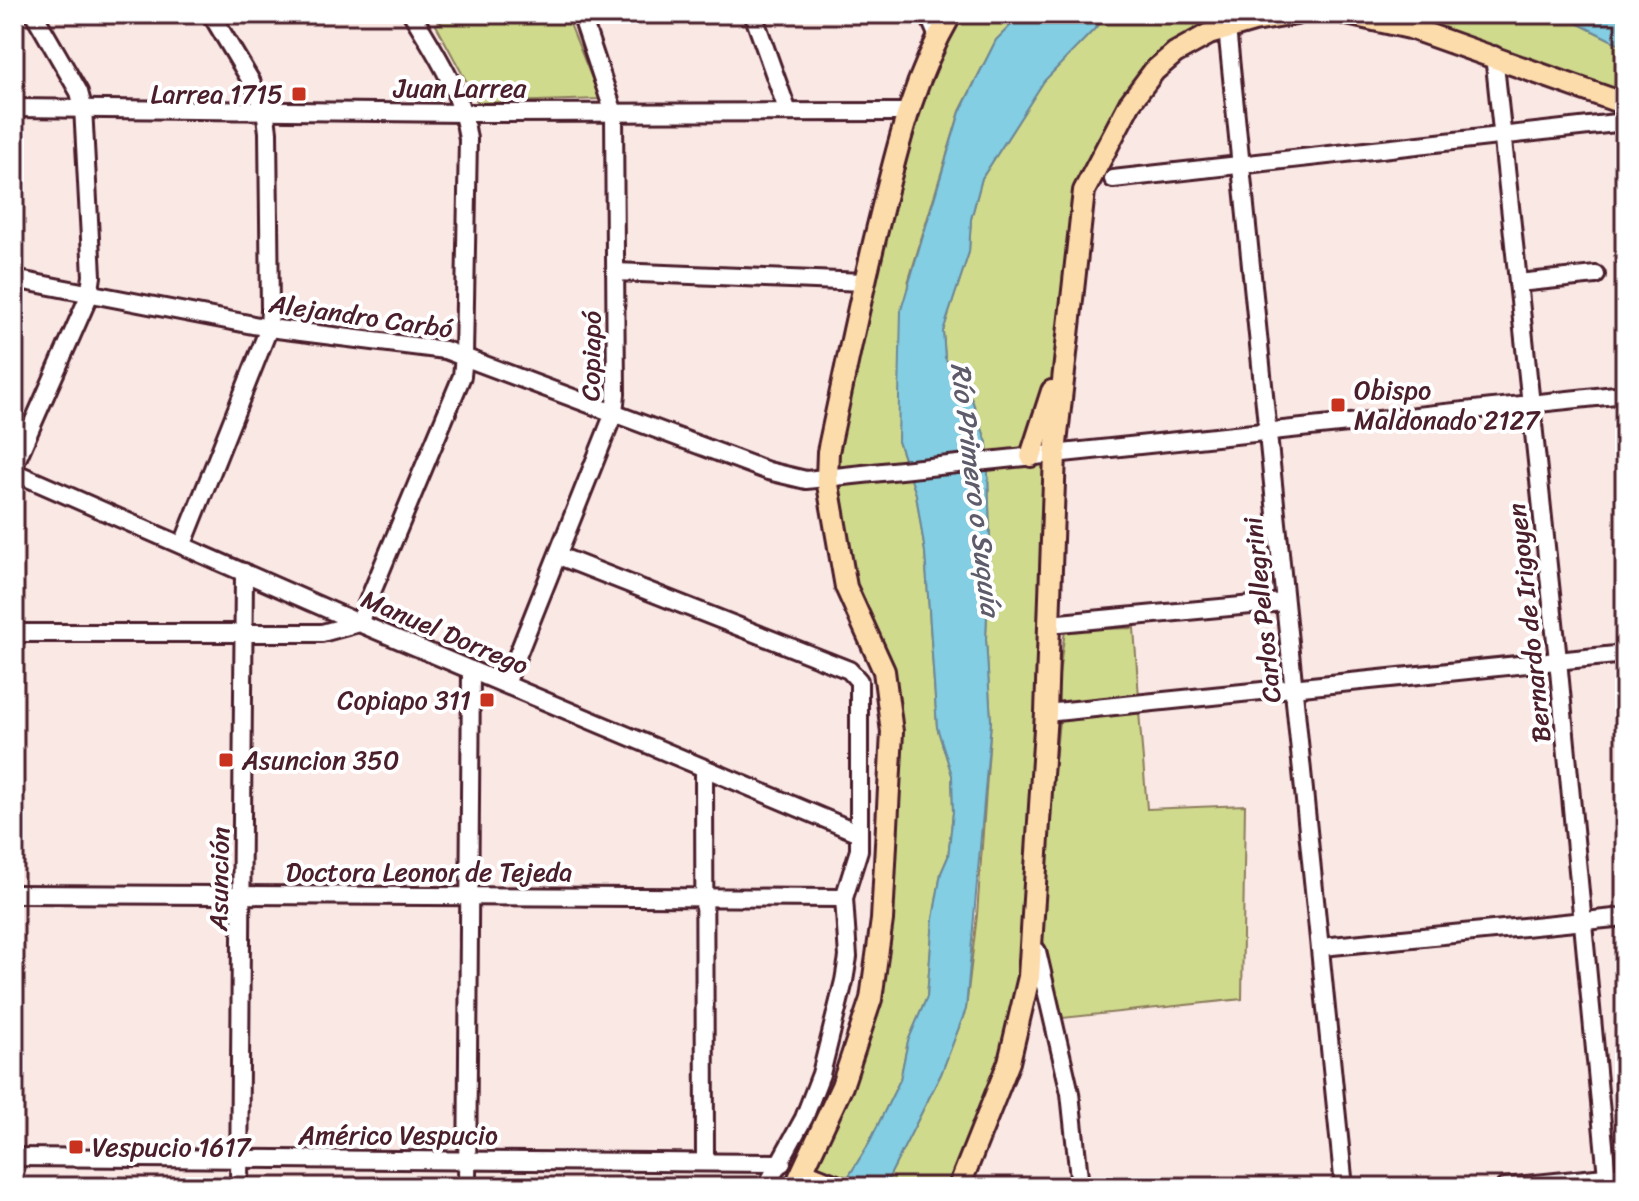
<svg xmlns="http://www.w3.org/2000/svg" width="1639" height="1201" font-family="Sriracha,sans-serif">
  <rect width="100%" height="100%" fill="#fae8e5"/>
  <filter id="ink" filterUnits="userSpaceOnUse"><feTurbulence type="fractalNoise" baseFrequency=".0125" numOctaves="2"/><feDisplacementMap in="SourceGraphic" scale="16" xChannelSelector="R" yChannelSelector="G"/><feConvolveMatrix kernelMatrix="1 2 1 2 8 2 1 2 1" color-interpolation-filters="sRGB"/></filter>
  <g filter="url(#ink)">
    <g fill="#cfda8d" stroke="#8c7c5c" stroke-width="2">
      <path d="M454,14H566L600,99L478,103L436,25Z"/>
      <path d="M951,14H1022L996,40L960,111L908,283L898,441L916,494L925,552L937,727L952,775L953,812L948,857L941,873L933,919L927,997L908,1041L900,1080L867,1147L842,1187H795L866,1020L891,708L853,610L827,479L906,112Z"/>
      <path d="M1109,14H1296L1254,21L1154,71L1082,205L1029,977L959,1187H884L941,1074L966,1009L977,915L991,721L986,639L990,536L987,443L972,400L945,358L943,331L969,252L971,219L982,178L1044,81Z"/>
      <path d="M1347,14H1559L1625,47V104Z"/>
      <path d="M1134,628L1139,697L1055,704L1065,630Z"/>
      <path d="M1139,712L1147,809L1245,805L1242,999L1063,1018L1039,925L1059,721Z"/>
    </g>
    <g fill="#83cee2" stroke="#6c8899" stroke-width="2">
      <path d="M1022,14H1109L1044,81L982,178L971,219L969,252L943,331L945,358L972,400L987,443L990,536L986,639L991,721L966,1009L941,1074L884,1187H842L867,1147L900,1080L908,1041L927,997L933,919L941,873L948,857L953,812L952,775L937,727L925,552L916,494L898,441L901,310L960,112L996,40Z"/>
      <path d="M1559,14H1625V47Z"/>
    </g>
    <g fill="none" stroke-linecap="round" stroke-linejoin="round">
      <g stroke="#4a1f2b" stroke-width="22">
        <g id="minor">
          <path d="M753,14L788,112"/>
          <path d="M928,14L938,37"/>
          <path d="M1227,28L1344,1187"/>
          <path d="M1494,55L1558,660L1608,1187"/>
          <path d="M14,108L465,113L906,112"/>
          <path d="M1113,179L1625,122"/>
          <path d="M615,272L864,282"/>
          <path d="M14,279L269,328L445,350L768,471L806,480L1625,394"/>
          <path d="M1518,283L1596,275"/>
          <path d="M14,466L89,296L92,276L83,107L79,92L34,14"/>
          <path d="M14,472L359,623L859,833"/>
          <path d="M183,544L269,328L270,309L268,132L265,109L251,81L211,14"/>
          <path d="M559,556L849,670L859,681V850L844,898L848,957L844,981L821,1074L804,1118L766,1187"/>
          <path d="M359,623L462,376L464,356L468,139C462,92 436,54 412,14"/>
          <path d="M1049,624L1284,602"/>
          <path d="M14,633H322L359,623"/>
          <path d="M506,684L614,413L616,394L614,113L581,14"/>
          <path d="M1046,713L1625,654"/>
          <path d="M704,770L705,1161"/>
          <path d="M14,894L844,898"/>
          <path d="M1322,947L1625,917"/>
          <path d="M1037,951L1070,1093L1080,1187"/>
          <path d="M14,1157L782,1163"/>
          <path d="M239,1187L244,572"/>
          <path d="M467,1187L471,670"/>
          <path d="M1505,1187L1625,1175"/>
        </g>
      </g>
      <g stroke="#4a1f2b" stroke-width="26">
        <g id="major">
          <path d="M1347,14L1410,28L1625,104"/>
          <path d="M1031,456L1052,391"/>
          <path d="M804,1173L839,1187"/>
          <path d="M795,1187L842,1086L871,999L882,920L892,732L884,671L846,587L827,479L828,452C845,373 861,293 881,214C899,141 913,80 951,14"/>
          <path d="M959,1187L1009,1062L1029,977L1046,713L1055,453L1084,191L1130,103L1154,71L1175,53L1209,34L1254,21L1296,14"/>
        </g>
      </g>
      <use href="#minor" stroke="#fff" stroke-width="16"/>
      <use href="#major" stroke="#fddcac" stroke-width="20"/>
    </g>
  </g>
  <g fill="#c8321e" stroke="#fff" stroke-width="3">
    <rect x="291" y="86" width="16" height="16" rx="4"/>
    <rect x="1330" y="397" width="16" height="16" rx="4"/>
    <rect x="479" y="692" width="16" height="16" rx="4"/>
    <rect x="218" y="752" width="16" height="16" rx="4"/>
    <rect x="68" y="1139" width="16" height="16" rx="4"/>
  </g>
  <g text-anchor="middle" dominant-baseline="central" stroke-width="8" stroke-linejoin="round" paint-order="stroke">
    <g font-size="26" fill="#4a1f2b" stroke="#fff">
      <text x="460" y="88">Juan Larrea</text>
      <text transform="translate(361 316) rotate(8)">Alejandro Carbó</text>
      <text transform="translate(591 356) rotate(-89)">Copiapó</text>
      <text transform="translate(1262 610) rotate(-96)">Carlos Pellegrini</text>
      <text transform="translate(1529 623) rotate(-96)">Bernardo de Irigoyen</text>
      <text transform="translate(445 632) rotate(23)">Manuel Dorrego</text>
      <text x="429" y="872">Doctora Leonor de Tejeda</text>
      <text transform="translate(219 879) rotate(-89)">Asunción</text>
      <text x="398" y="1135">Américo Vespucio</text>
    </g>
    <g font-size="26" fill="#4a1f2b" stroke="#fff" text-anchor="start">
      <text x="283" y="94" text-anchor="end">Larrea 1715</text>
      <text x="1354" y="390">Obispo<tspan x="1354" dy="30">Maldonado 2127</tspan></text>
      <text x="471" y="700" text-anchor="end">Copiapo 311</text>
      <text x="242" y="760">Asuncion 350</text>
      <text x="92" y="1147">Vespucio 1617</text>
    </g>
    <g font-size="28" font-style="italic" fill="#5e5c6b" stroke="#fff">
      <text transform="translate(976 489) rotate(83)">Río Primero o Suquía</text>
    </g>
  </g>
  <rect width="1639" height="1201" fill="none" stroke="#fff" stroke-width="48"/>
  <rect x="24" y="24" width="1591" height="1153" fill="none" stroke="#4a1f2b" stroke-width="3" filter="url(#ink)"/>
</svg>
